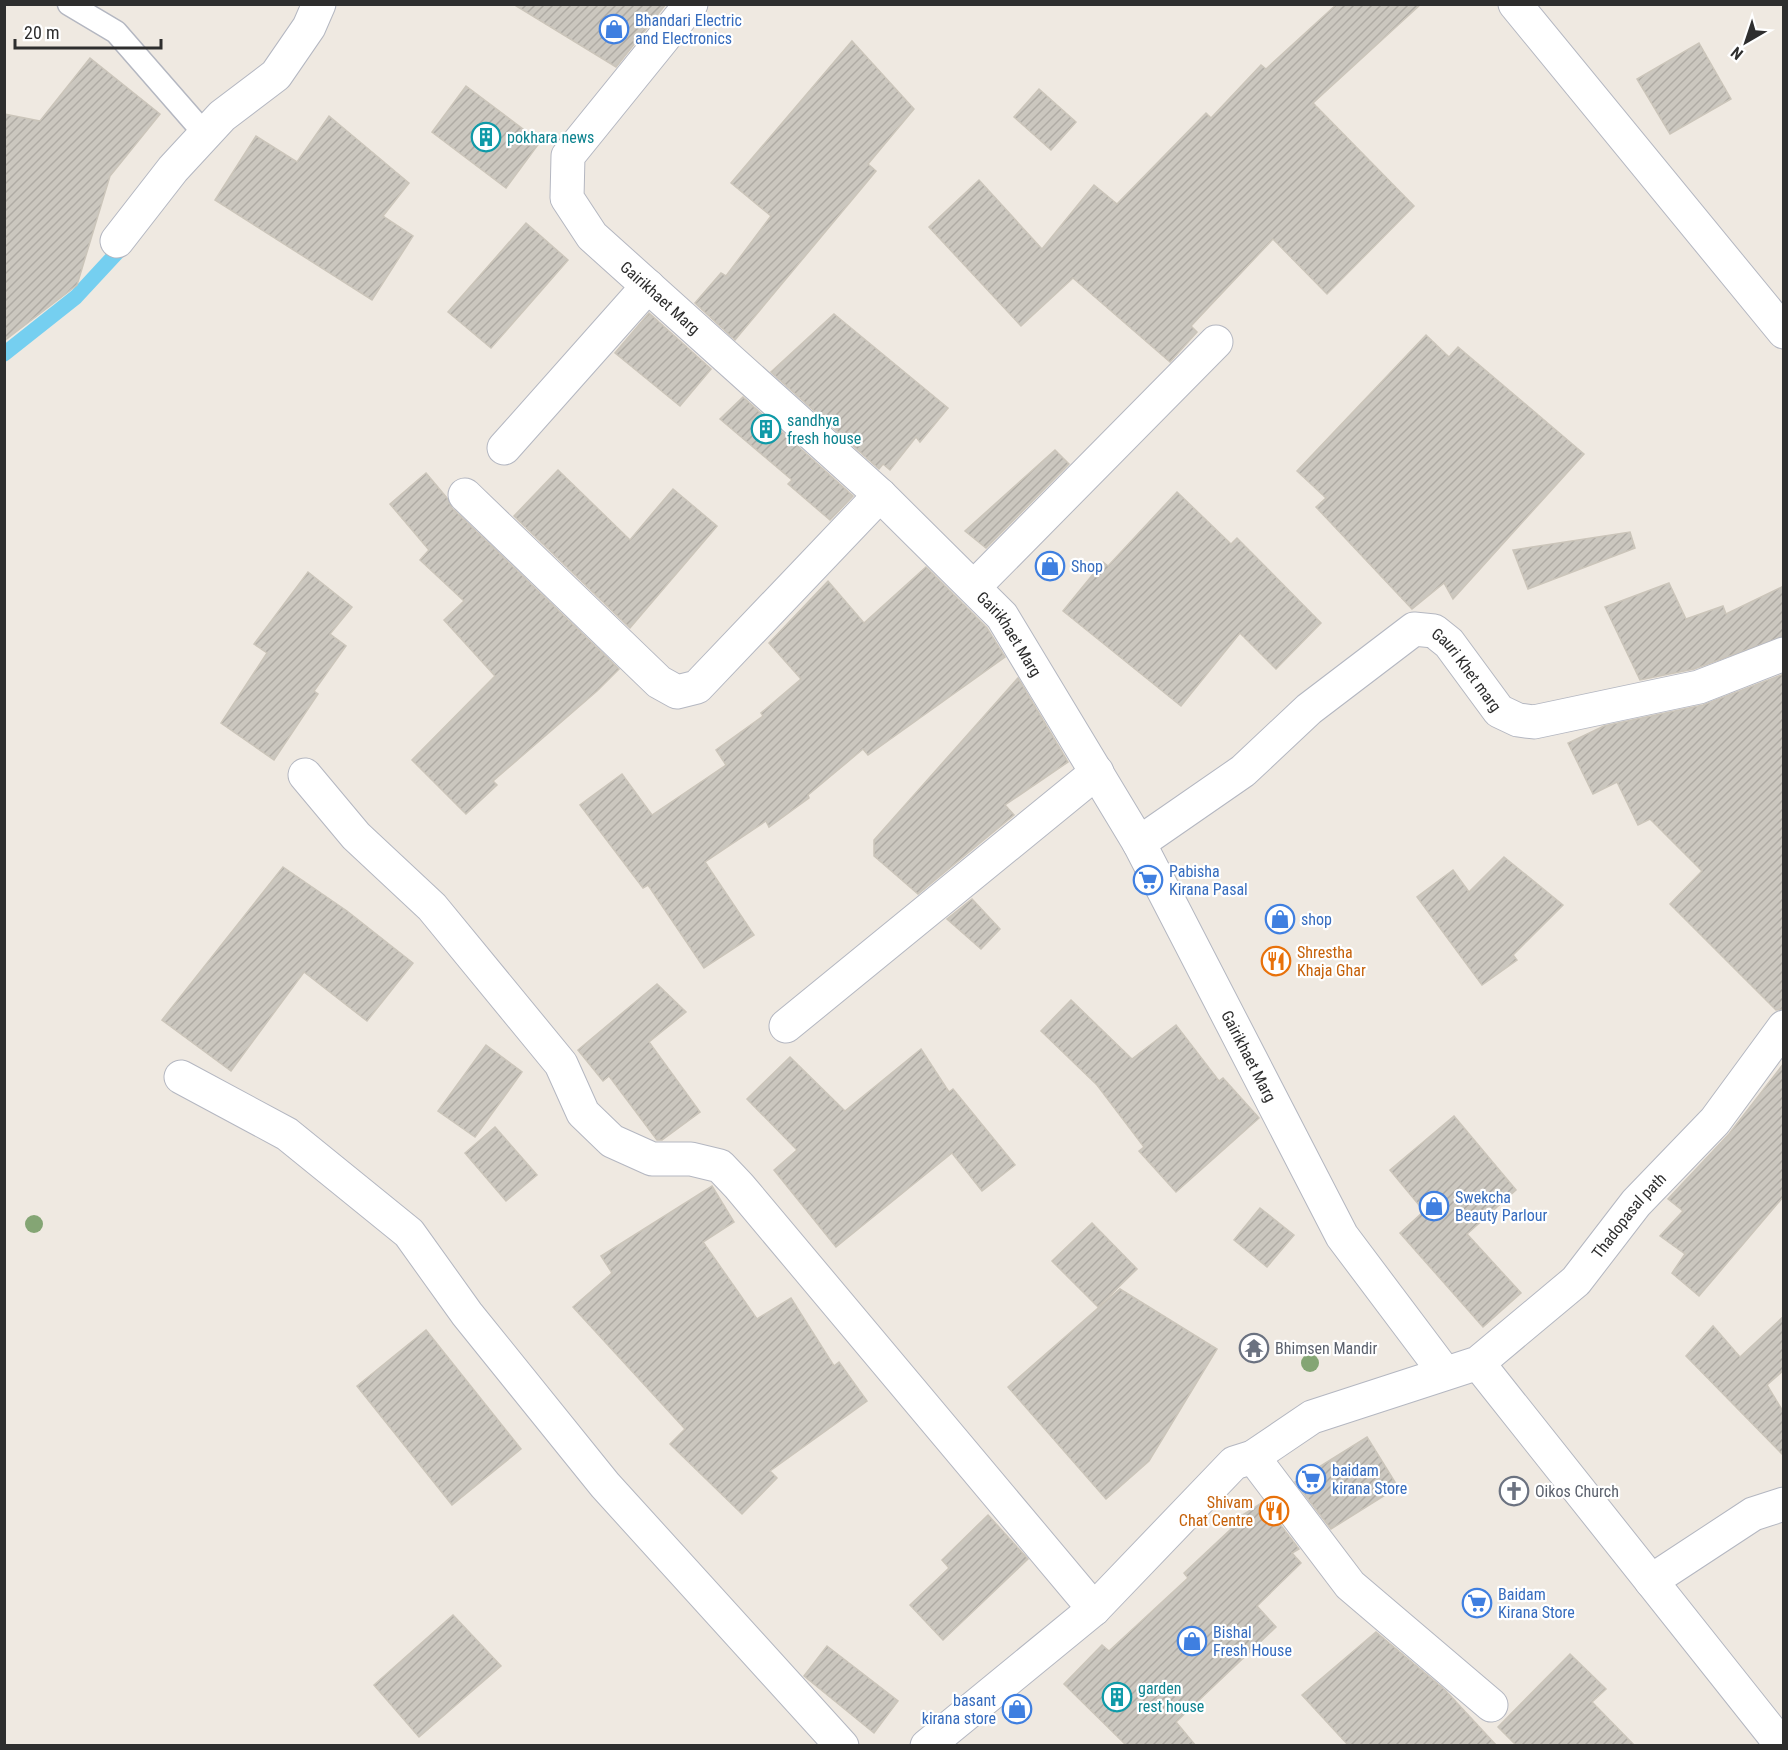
<svg xmlns="http://www.w3.org/2000/svg" width="1788" height="1750" font-family="'Roboto Condensed',sans-serif">
  <defs>
    <pattern id="building-hatch" width="6" height="6" patternUnits="userSpaceOnUse" patternTransform="scale(1.5)"><rect width="6" height="6" fill="#cbc7bf"/><path d="M-1 1l2-2M0 6l6-6M5 7l2-2" fill="none" stroke="#afaba4"/></pattern>
  </defs>
  <rect width="100%" height="100%" fill="#efe9e1"/>
  <g fill="none" stroke-linecap="round" stroke-linejoin="round">
    <path stroke="#75cff0" stroke-width="15" d="M4,354L76,297L126,243"/>
  </g>
  <g fill="url(#building-hatch)" stroke="#cbc5ba" stroke-width="1.5">
    <path d="M513,4H666L616,67Z"/>
    <path d="M1337,4H1421L1313,103L1414,206L1327,294L1273,239L1191,326L1197,332L1170,362L1073,278L1021,326L929,227L979,180L1042,249L1094,185L1117,204L1206,113L1211,118L1261,65L1266,69Z"/>
    <path d="M852,41L914,109L868,164L876,171L735,340L695,303L721,273L726,276L771,216L731,183Z"/>
    <path d="M1699,43L1731,99L1670,134L1637,79Z"/>
    <path d="M90,58L160,114L110,176L77,285L4,341V114L40,121Z"/>
    <path d="M466,86L540,142L506,188L432,132Z"/>
    <path d="M1039,89L1076,122L1051,150L1014,117Z"/>
    <path d="M329,116L409,183L383,216L413,236L372,300L215,200L256,136L297,162Z"/>
    <path d="M526,223L568,260L491,348L448,312Z"/>
    <path d="M649,313L711,369L680,406L615,353Z"/>
    <path d="M834,314L948,408L920,442L916,437L890,470L883,464L879,469L771,372Z"/>
    <path d="M1426,335L1449,357L1458,347L1584,454L1453,599L1444,583L1412,609L1316,507L1326,498L1297,471Z"/>
    <path d="M743,397L853,496L830,520L788,484L792,480L720,419Z"/>
    <path d="M1055,450L1069,464L986,548L965,531Z"/>
    <path d="M558,470L630,540L673,489L717,526L630,628L514,516Z"/>
    <path d="M426,473L447,498L452,508L619,669L597,691L493,781L497,785L466,814L412,760L495,676L444,620L464,601L420,560L429,550L390,504Z"/>
    <path d="M1177,492L1231,544L1237,538L1321,623L1276,669L1240,633L1181,706L1063,611L1103,562L1108,566Z"/>
    <path d="M1630,532L1635,548L1528,589L1513,550Z"/>
    <path d="M926,567L987,628L1005,657L868,755L863,749L808,795L809,798L769,827L766,821L705,862L754,935L704,968L648,885L643,888L580,805L622,774L652,815L726,765L716,750L763,716L761,713L801,679L769,643L828,581L864,623Z"/>
    <path d="M308,572L352,607L330,634L346,646L314,691L318,694L274,760L221,723L267,653L254,644Z"/>
    <path d="M1669,583L1686,619L1723,606L1726,614L1784,586V636L1694,669L1640,680L1605,607Z"/>
    <path d="M1784,674V1009L1776,1010L1670,904L1702,871L1650,819L1638,825L1617,782L1593,794L1568,743L1604,726L1703,705Z"/>
    <path d="M1018,678L1068,762L1005,805L1014,815L918,894L874,856V840Z"/>
    <path d="M1504,857L1563,905L1513,955L1517,960L1482,985L1417,897L1453,870L1469,892Z"/>
    <path d="M283,867L347,911L413,963L367,1021L304,972L231,1071L162,1020Z"/>
    <path d="M972,899L1000,929L981,949L947,919Z"/>
    <path d="M657,984L686,1012L649,1042L700,1112L662,1140H657L609,1076L603,1081L578,1050Z"/>
    <path d="M1071,1000L1132,1059L1176,1025L1219,1081L1223,1078L1259,1118L1176,1192L1139,1151L1144,1147L1097,1085L1041,1031Z"/>
    <path d="M486,1045L522,1072L475,1137L438,1111Z"/>
    <path d="M921,1049L949,1092L953,1089L1015,1165L982,1191L952,1153L836,1247L774,1170L797,1150L747,1099L790,1057L845,1111Z"/>
    <path d="M1784,1063V1196L1699,1296L1672,1273L1685,1254L1660,1236L1683,1211L1668,1199L1729,1134Z"/>
    <path d="M1454,1116L1516,1190L1467,1234L1521,1293L1483,1327L1400,1233L1424,1211L1390,1170Z"/>
    <path d="M495,1127L537,1175L506,1201L465,1153Z"/>
    <path d="M712,1186L734,1222L703,1242L757,1319L791,1298L834,1366L839,1362L867,1401L770,1471L777,1478L742,1514L670,1444L685,1429L573,1307L612,1273L601,1256Z"/>
    <path d="M1260,1208L1294,1235L1267,1267L1234,1240Z"/>
    <path d="M1092,1223L1137,1269L1098,1307L1052,1261Z"/>
    <path d="M1120,1289L1217,1349L1149,1461L1106,1499L1008,1387Z"/>
    <path d="M1784,1316V1370L1767,1385L1784,1413V1456L1686,1356L1713,1326L1740,1357Z"/>
    <path d="M426,1330L521,1449L452,1505L357,1386Z"/>
    <path d="M1367,1437L1398,1487L1331,1529L1295,1482Z"/>
    <path d="M1263,1502L1299,1549L1292,1553L1301,1563L1257,1606L1276,1627L1176,1722L1196,1746H1127L1064,1684L1102,1645L1109,1651L1188,1578L1184,1573L1231,1529L1227,1525Z"/>
    <path d="M988,1515L1028,1559L943,1640L910,1605L949,1568L942,1560Z"/>
    <path d="M453,1615L501,1666L419,1737L374,1685Z"/>
    <path d="M1376,1632L1445,1690L1497,1746H1349L1302,1695Z"/>
    <path d="M827,1646L898,1701L874,1733L804,1676Z"/>
    <path d="M1570,1654L1606,1689L1592,1702L1635,1746H1517L1498,1727Z"/>
  </g>
  <g fill="none" stroke-linecap="round" stroke-linejoin="round">
    <g stroke="#b4b7c1" stroke-width="25">
      <path id="lane" d="M69,4L116,32L205,134"/>
    </g>
    <g stroke="#b4b7c1" stroke-width="35">
      <g id="street">
        <path id="s1" d="M691,4L568,156L567,198L592,236L880,495L1002,616L1139,843L1342,1236L1445,1373"/>
        <path d="M1515,4L1784,332"/>
        <path d="M117,241L173,169L222,116L276,75L309,27L319,4"/>
        <path d="M504,448L648,286"/>
        <path d="M465,495L659,682L677,692L697,687L880,495"/>
        <path d="M974,587L1216,342"/>
        <path d="M305,775L356,836L432,907L561,1064L583,1113L612,1141L652,1159H691L720,1166L739,1186L1094,1609"/>
        <path id="s2" d="M1139,843L1243,771L1309,709L1414,629L1434,631L1449,643L1499,711L1518,720L1534,722L1699,687L1784,654"/>
        <path d="M786,1026L1097,772"/>
        <path d="M181,1077L287,1134L409,1233L467,1314L605,1485L842,1746"/>
        <path d="M1478,1363L1776,1738L1778,1746"/>
        <path d="M1253,1457L1350,1585L1491,1705"/>
        <path d="M1651,1581L1753,1514L1784,1504"/>
        <path id="s3" d="M927,1746L1094,1609L1234,1463L1253,1457L1312,1417L1478,1363L1576,1281L1636,1203L1715,1121L1784,1027"/>
      </g>
    </g>
    <use href="#lane" stroke="#fff" stroke-width="22"/>
    <use href="#street" stroke="#fff" stroke-width="33"/>
  </g>
  <g fill="#84a574">
    <circle cx="34" cy="1224" r="9"/>
    <circle cx="1310" cy="1363" r="9"/>
  </g>
  <defs>
    <g id="shop-ring" transform="scale(1.5)"><circle r="9.5" fill="#fff" stroke="#3f7fe0" stroke-width="1.5"/><path d="M-5-2.5h2.3a2.7 3.5 0 0 1 5.4 0H5L5.5 6h-11ZM-1.5-2.5h3a1.5 2.3 0 0 0-3 0Z" fill="#3f7fe0"/></g>
    <g id="building-ring" transform="scale(1.5)"><circle r="9.5" fill="#fff" stroke="#0f9aa8" stroke-width="1.5"/><path d="M-4-6H4V6H1V3H-1V6H-4ZM-2.5-4.3h1.7v1.8h-1.7ZM.8-4.3h1.7v1.8H.8ZM-2.5-1h1.7V.8h-1.7ZM.8-1h1.7V.8H.8Z" fill="#0f9aa8"/></g>
    <g id="supermarket-ring" transform="scale(1.5)"><circle r="9.5" fill="#fff" stroke="#3f7fe0" stroke-width="1.5"/><path d="M-6-5.5h2.5l.6 2H6L4.5 2H-2.5L-4.4-4H-6ZM-1.5 3.2a1.3 1.3 0 1 0 .1 0ZM3 3.2a1.3 1.3 0 1 0 .1 0Z" fill="#3f7fe0"/></g>
    <g id="restaurant-ring" transform="scale(1.5)"><circle r="9.5" fill="#fff" stroke="#e8710a" stroke-width="1.5"/><path d="M-5-6h1v4h1v-4h1v4h1v-4h1v5L-1.5 .5V6h-2V.5L-5-1ZM5-6V6H3V1.5H1.5Q1.5-4 5-6Z" fill="#e8710a"/></g>
    <g id="temple-ring" transform="scale(1.5)"><circle r="9.5" fill="#fff" stroke="#6b7280" stroke-width="1.5"/><path d="M0-6L5-2H3V0L6.5 2.5H4V6H1.5V3h-3V6H-4V2.5H-6.5L-3 0V-2H-5Z" fill="#6b7280"/></g>
    <g id="church-ring" transform="scale(1.5)"><circle r="9.5" fill="#fff" stroke="#6b7280" stroke-width="1.5"/><path d="M-1.2-6h2.4v3.5h3.3v2.4h-3.3V6h-2.4V-.1h-3.3v-2.4h3.3Z" fill="#6b7280"/></g>
  </defs>
  <g fill-rule="evenodd">
    <use href="#shop-ring" x="614" y="29"/>
    <use href="#building-ring" x="486" y="137"/>
    <use href="#building-ring" x="766" y="429"/>
    <use href="#shop-ring" x="1050" y="566"/>
    <use href="#supermarket-ring" x="1148" y="880"/>
    <use href="#shop-ring" x="1280" y="919"/>
    <use href="#restaurant-ring" x="1276" y="961"/>
    <use href="#shop-ring" x="1434" y="1206"/>
    <use href="#temple-ring" x="1254" y="1348"/>
    <use href="#supermarket-ring" x="1311" y="1479"/>
    <use href="#church-ring" x="1514" y="1491"/>
    <use href="#restaurant-ring" x="1274" y="1511"/>
    <use href="#supermarket-ring" x="1477" y="1603"/>
    <use href="#shop-ring" x="1192" y="1641"/>
    <use href="#building-ring" x="1117" y="1697"/>
    <use href="#shop-ring" x="1017" y="1709"/>
  </g>
  <g text-anchor="middle" dominant-baseline="central" stroke-width="4.5" stroke-linejoin="round" paint-order="stroke">
    <g font-size="16" fill="#366cbe" stroke="#fff" text-anchor="start">
      <text x="635" y="20">Bhandari Electric<tspan x="635" dy="18">and Electronics</tspan></text>
      <text x="1071" y="566">Shop</text>
      <text x="1169" y="871">Pabisha<tspan x="1169" dy="18">Kirana Pasal</tspan></text>
      <text x="1301" y="919">shop</text>
      <text x="1455" y="1197">Swekcha<tspan x="1455" dy="18">Beauty Parlour</tspan></text>
      <text x="1332" y="1470">baidam<tspan x="1332" dy="18">kirana Store</tspan></text>
      <text x="1498" y="1594">Baidam<tspan x="1498" dy="18">Kirana Store</tspan></text>
      <text x="1213" y="1632">Bishal<tspan x="1213" dy="18">Fresh House</tspan></text>
      <text x="996" y="1700" text-anchor="end">basant<tspan x="996" dy="18">kirana store</tspan></text>
    </g>
    <g font-size="16" fill="#0d838f" stroke="#fff" text-anchor="start">
      <text x="507" y="137">pokhara news</text>
      <text x="787" y="420">sandhya<tspan x="787" dy="18">fresh house</tspan></text>
      <text x="1138" y="1688">garden<tspan x="1138" dy="18">rest house</tspan></text>
    </g>
    <g font-size="16" fill="#2e2e2e" stroke="#fff">
      <text stroke="none"><textPath href="#s1" startOffset="375">Gairikhaet Marg</textPath></text>
      <text stroke="none"><textPath href="#s1" startOffset="861">Gairikhaet Marg</textPath></text>
      <text stroke="none"><textPath href="#s2" startOffset="420">Gauri Khet marg</textPath></text>
      <text stroke="none"><textPath href="#s1" startOffset="1347">Gairikhaet Marg</textPath></text>
      <text stroke="none"><textPath href="#s3" startOffset="896">Thadopasal path</textPath></text>
    </g>
    <g font-size="16" fill="#c56008" stroke="#fff" text-anchor="start">
      <text x="1297" y="952">Shrestha<tspan x="1297" dy="18">Khaja Ghar</tspan></text>
      <text x="1253" y="1502" text-anchor="end">Shivam<tspan x="1253" dy="18">Chat Centre</tspan></text>
    </g>
    <g font-size="16" fill="#5b616d" stroke="#fff" text-anchor="start">
      <text x="1275" y="1348">Bhimsen Mandir</text>
      <text x="1535" y="1491">Oikos Church</text>
    </g>
  </g>
  <rect width="1788" height="1750" fill="none" stroke="#2e2e2e" stroke-width="12"/>
  <g transform="translate(1746 42) rotate(219)" stroke="#ffffff" stroke-width="4.5" paint-order="stroke">
  <path d="M0-4.5L10 22L0 15L-10 22Z" fill="#2e2e2e"/>
  <text y="-9" font-size="16" font-weight="bold" text-anchor="middle" fill="#2e2e2e">N</text>
  </g>
  <path d="M15 39v9h146v-9" fill="none" stroke="#2e2e2e" stroke-width="3"/>
  <text x="24" y="39" font-size="18" fill="#2e2e2e" stroke="#ffffff" stroke-width="4.5" paint-order="stroke">20 m</text>
</svg>
